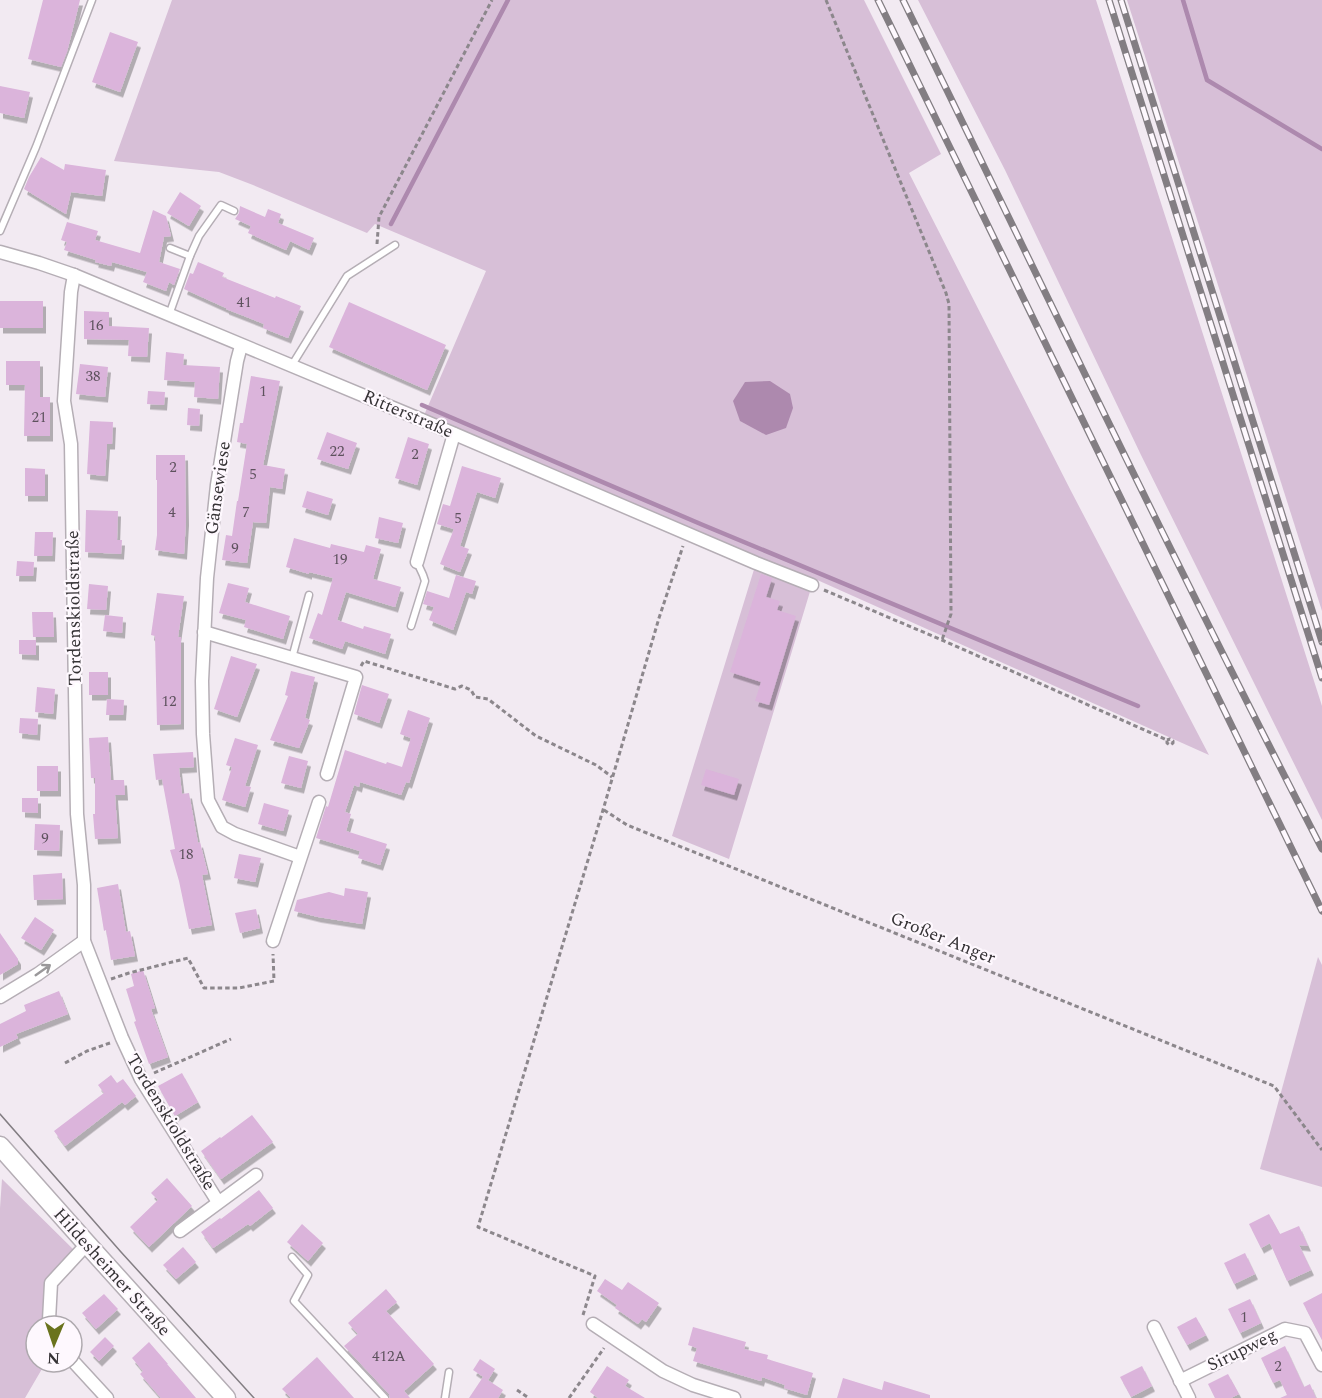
<svg xmlns="http://www.w3.org/2000/svg" width="1322" height="1398" font-family="Spectral,serif">
  <defs>
    <filter id="shadow"><feDropShadow dx="3" dy="5.5" stdDeviation="0" flood-color="#0004"/></filter>
  </defs>
  <rect width="100%" height="100%" fill="#f2eaf2"/>
  <g fill="#d7bfd7">
    <path d="M172,0H864L941,154L909,173L1071,491L1209,755L815,579L812,585L729,859L672,836L756,563L422,420L486,271L375,224L367,233L253,185L219,172L114,161Z"/>
    <path d="M918,0H1096L1322,706V820L1141,455L1005,170Z"/>
    <path d="M1127,0H1322V611Z"/>
    <path d="M1318,957L1322,965V1187L1260,1169Z"/>
    <path d="M2,1179L77,1253L51,1283V1326H36V1362H46L25,1398H0V1208Z"/>
  </g>
  <path fill="#ad89ae" d="M770,381L790,394L793,408L786,428L766,435L740,421L733,401L745,382Z"/>
  <g fill="none" stroke-linecap="round" stroke-linejoin="round">
    <g stroke="#ad89ae" stroke-width="4.5">
      <path d="M1183,0L1207,80L1322,149"/>
      <path d="M391,224L508,0"/>
      <path d="M422,405L703,525L1138,706"/>
    </g>
  </g>
  <g fill="#dbb4db" filter="url(#shadow)">
    <path d="M43,0H80L67,52L61,67L28,59Z"/>
    <path d="M110,32L138,42L120,92L92,82Z"/>
    <path d="M0,86L30,92L24,118L0,113Z"/>
    <path d="M41,157L64,170L65,164L106,170L102,196L71,192L66,214L24,189L29,177Z"/>
    <path d="M180,192L201,206L189,226L167,213Z"/>
    <path d="M240,206L265,217L268,209L281,214L278,223L314,238L309,250L290,241L286,250L248,233L251,226L235,219L239,213Z"/>
    <path d="M153,210L166,216L171,236L164,237L159,262L180,269L174,285L169,282L166,291L143,282L147,272L112,262L111,266L95,262L96,260L64,250L67,242L61,240L67,222L98,231L95,240L140,253Z"/>
    <path d="M198,262L224,273L222,277L275,298L276,296L301,306L288,338L263,328L264,324L226,309V308L184,289L190,273L193,274Z"/>
    <rect x="0" y="301" width="43" height="27"/>
    <path d="M349,302L446,345L427,390L329,347Z"/>
    <path d="M84,311L109,312V326L149,328L147,357L128,356L129,340L84,339Z"/>
    <path d="M166,352L184,354L183,365L220,367L218,399L194,397L195,382L164,380Z"/>
    <path d="M6,361H40V397H50V436H24L25,385H6Z"/>
    <path d="M80,364L108,367L105,397L76,394Z"/>
    <path d="M251,376L280,381L263,465L285,469L282,489L270,487L266,523L253,522L247,563L222,560L226,535L232,536L237,501H238L247,444L237,442L240,423H243Z"/>
    <path d="M148,391L165,392L164,405L147,404Z"/>
    <path d="M188,408L200,409L199,426L187,425Z"/>
    <path d="M90,421L113,422L112,444H107L105,476L87,474Z"/>
    <path d="M327,432L357,443L348,469L317,459Z"/>
    <path d="M408,437L429,444L417,485L395,478Z"/>
    <path d="M156,455H185L186,520L184,554L155,550L157,535V480H156Z"/>
    <path d="M462,466L501,478L495,498L477,492L460,546L469,549L460,572L440,564L454,529L437,524L443,504L450,506Z"/>
    <path d="M25,468L45,469V496H25Z"/>
    <path d="M307,491L333,499L328,515L302,507Z"/>
    <path d="M86,510L118,511L117,540H122L121,554L85,552Z"/>
    <path d="M379,517L403,523L398,543L375,538Z"/>
    <path d="M35,532H53L52,556H34Z"/>
    <path d="M294,538L330,548L331,544L364,552L366,545L381,549L373,579L401,587L395,607L346,592L337,620L363,629L364,626L391,634L385,654L345,641L342,649L309,638L318,613L322,615L333,578L309,572V574L286,567Z"/>
    <path d="M17,561L34,562L33,576H16Z"/>
    <path d="M761,574L772,578L766,597L780,601L777,610L796,616L769,705L755,701L761,682L730,672Z"/>
    <path d="M456,575L476,581L472,594L466,592L453,630L429,620L434,607L423,604L427,591L449,598Z"/>
    <path d="M228,583L249,588L245,602L290,616L283,639L244,627L246,620L219,613Z"/>
    <path d="M89,584L108,586L106,610L87,609Z"/>
    <path d="M157,593L184,596L178,637H181V724L157,725L155,636L151,635Z"/>
    <path d="M32,612H53L54,637H33Z"/>
    <path d="M105,615L123,617L122,633L103,631Z"/>
    <path d="M19,640H36V655L19,654Z"/>
    <path d="M231,656L257,664L237,717L214,709Z"/>
    <path d="M291,671L315,677L305,718L310,720L299,748L270,740L288,696L285,695Z"/>
    <rect x="89" y="672" width="19" height="23"/>
    <path d="M362,685L389,694L379,723L354,714Z"/>
    <path d="M37,687L55,689L53,714L35,712Z"/>
    <path d="M107,699L124,700L123,715H106Z"/>
    <path d="M408,710L430,718L409,783L406,782L401,795L360,782L359,787L354,785L345,812L351,814L346,831L387,844L380,865L358,858L360,851L316,838L326,806L328,807L345,750L386,764L387,762L402,767L411,738L400,734Z"/>
    <path d="M20,718L38,719L37,735L19,733Z"/>
    <path d="M108,737L111,780H124L125,795H115L118,838L95,839L93,814H95V778H91L89,738Z"/>
    <path d="M235,738L258,745L245,786L251,787L245,807L222,800L232,767L226,765Z"/>
    <path d="M193,752L194,767L179,768L182,794L189,793L198,843L200,842L208,874L202,875L212,925L189,929L179,881L170,850L175,849L162,779L156,780L153,754Z"/>
    <path d="M289,756L308,761L301,788L281,783Z"/>
    <rect x="37" y="766" width="21" height="25"/>
    <path d="M706,769L739,779L734,795L701,785Z"/>
    <path d="M22,798H38V813L22,812Z"/>
    <path d="M264,803L289,810L283,831L258,824Z"/>
    <path d="M35,824L60,825L59,851L34,850Z"/>
    <path d="M239,854L261,858L255,882L234,878Z"/>
    <path d="M62,873L63,899L34,900L33,875Z"/>
    <path d="M118,884L126,932L130,931L135,956L111,960L106,930L104,931L97,888Z"/>
    <path d="M345,888L368,892L362,924L318,917L294,911L297,900L329,892L344,896Z"/>
    <path d="M256,909L260,928L240,933L235,913Z"/>
    <path d="M35,917L54,930L41,950L21,938Z"/>
    <path d="M0,933L18,959V964L0,975Z"/>
    <path d="M143,970L155,1008L151,1009L168,1057L149,1064L134,1022L136,1021L126,989L134,986L131,974Z"/>
    <path d="M59,991L68,1014L16,1034L18,1038L0,1047V1024L26,1011L24,1005Z"/>
    <path d="M182,1073L198,1102L175,1116L158,1086Z"/>
    <path d="M111,1075L117,1083L123,1079L136,1096L125,1105L122,1102L65,1146L54,1131L104,1093L98,1085Z"/>
    <path d="M252,1115L273,1142L221,1179L201,1151L220,1137L221,1138Z"/>
    <path d="M167,1178L192,1206L149,1247L130,1227L158,1200L151,1193Z"/>
    <path d="M259,1190L273,1208L250,1226L248,1224L213,1248L201,1232L220,1218L221,1219Z"/>
    <path d="M1269,1214L1280,1234L1299,1226L1308,1246L1299,1245L1311,1270L1287,1281L1270,1243L1261,1248L1249,1224Z"/>
    <path d="M302,1224L323,1243L308,1261L287,1242Z"/>
    <path d="M183,1247L196,1262L176,1279L163,1265Z"/>
    <path d="M1245,1253L1255,1274L1234,1284L1224,1263Z"/>
    <path d="M605,1279L622,1290L628,1282L659,1303L646,1322L642,1319L638,1324L615,1308L617,1305L597,1291Z"/>
    <path d="M386,1289L397,1302L386,1311L434,1364L404,1391L410,1398H390L389,1394L344,1346L358,1334L348,1323Z"/>
    <path d="M1322,1293V1340L1303,1303Z"/>
    <path d="M104,1294L118,1309L96,1329L82,1313Z"/>
    <path d="M1250,1299L1261,1323L1240,1333L1228,1309Z"/>
    <path d="M1196,1317L1206,1335L1187,1345L1177,1327Z"/>
    <path d="M693,1327L746,1342L744,1349L768,1355L767,1359L813,1373L807,1395L784,1388L785,1385L762,1377L761,1381L693,1361L697,1348L688,1345Z"/>
    <path d="M105,1337L114,1346L99,1361L90,1352Z"/>
    <path d="M149,1342L168,1364H167L196,1398H161L140,1374L143,1371L132,1358Z"/>
    <path d="M1285,1346L1304,1387L1310,1384L1316,1398H1280L1287,1395L1280,1380L1273,1383L1261,1358Z"/>
    <path d="M317,1357L354,1398H291L282,1389Z"/>
    <path d="M480,1359L495,1369L488,1380L473,1370Z"/>
    <path d="M607,1366L629,1380L625,1386L645,1398H598L590,1392Z"/>
    <path d="M1142,1366L1152,1386L1131,1397L1120,1377Z"/>
    <path d="M1228,1374L1239,1394L1231,1398H1215L1208,1384Z"/>
    <path d="M483,1377L503,1390L498,1398H469Z"/>
    <path d="M843,1378L882,1390L884,1381L930,1395V1398H837Z"/>
  </g>
  <g fill="none" stroke-linecap="round" stroke-linejoin="round">
    <g stroke="#b5aeb5" stroke-width="9">
      <g id="lane">
        <path d="M0,231L36,147L92,0"/>
        <path d="M170,248L190,256"/>
        <path d="M169,315L190,256L199,236L221,205L234,211"/>
        <path d="M292,365L347,276L395,245"/>
        <path d="M411,626L425,581L423,575L417,562"/>
        <path d="M292,658L309,595"/>
        <path d="M292,1257L308,1275L294,1301L385,1398"/>
        <path d="M445,1398L449,1372"/>
      </g>
    </g>
    <g stroke="#b5aeb5" stroke-width="15">
      <g id="street">
        <path d="M0,252L39,263L74,275L422,420L756,563L812,585"/>
        <path d="M74,275L71,292L64,401L71,444L77,814L84,885V941L122,1038L141,1079L218,1202"/>
        <path d="M241,346L237,361L217,485L207,578L202,681L203,734L208,800L222,827L235,834L300,857"/>
        <path d="M417,562L454,434"/>
        <path d="M204,632L356,677L327,774"/>
        <path d="M273,941L319,802"/>
        <path d="M0,997L38,974L84,941"/>
        <path d="M180,1231L256,1175"/>
        <path d="M593,1324L663,1371L693,1385L734,1398"/>
        <path d="M51,1326L49,1320L51,1283L87,1244"/>
        <path d="M1154,1327L1189,1398"/>
        <path d="M72,1360L107,1398"/>
        <path d="M1180,1381L1285,1329L1305,1333L1322,1365"/>
      </g>
    </g>
    <g stroke="#b5aeb5" stroke-width="21">
      <path id="secondary" d="M0,1146L87,1244L226,1398"/>
    </g>
    <g stroke="#8c878c" stroke-width="3" stroke-dasharray="4.5 3" stroke-linecap="butt">
      <path d="M826,0L946,293L949,304L951,614L942,640"/>
      <path d="M377,244L379,217L492,0"/>
      <path d="M824,590L942,640L1167,740V743L1170,745L1173,743V741L1170,739L1167,740"/>
      <path d="M361,666L364,661L455,689L462,686L471,690L475,697L488,699L536,736L596,765L612,777"/>
      <path d="M604,810L627,825L1274,1086L1322,1150"/>
      <path d="M111,979L129,973L188,958L204,988H239L274,981L273,954"/>
      <path d="M65,1063L87,1051L110,1043"/>
      <path d="M154,1073L231,1039"/>
      <path d="M583,1315L595,1276L478,1227L603,810L659,618L683,546"/>
      <path d="M517,1390L529,1398"/>
      <path d="M569,1398L604,1348"/>
    </g>
    <use href="#lane" stroke="#fff" stroke-width="6"/>
    <use href="#street" stroke="#fff" stroke-width="12"/>
    <use href="#secondary" stroke="#fff" stroke-width="18"/>
    <path stroke="#837e83" stroke-width="1.5" d="M0,1114L121,1252L254,1398"/>
    <g stroke="#837e83" stroke-width="7">
      <g id="rail">
        <path d="M878,0L1322,911"/>
        <path d="M903,0C1041,283 1177,568 1322,849"/>
        <path d="M1109,0L1322,678"/>
        <path d="M1121,0L1322,642"/>
      </g>
    </g>
    <use href="#rail" stroke="#fef8fe" stroke-width="4.5" stroke-dasharray="14" stroke-linecap="butt"/>
  </g>
  <defs><path id="oneway-shaft" d="M-6 0H5M1.5-3L5.5 0L1.5 3" fill="none" stroke-width="1.6" stroke-linecap="round" stroke-linejoin="round" transform="scale(1.5)"/></defs>
  <use stroke="#9a989a" href="#oneway-shaft" transform="translate(43 970) rotate(-35)"/>
  <g text-anchor="middle" dominant-baseline="central" stroke-width="4.5" stroke-linejoin="round" paint-order="stroke">
    <g font-size="15" fill="#5e525e">
      <text x="244" y="302">41</text>
      <text x="96" y="325">16</text>
      <text x="93" y="376">38</text>
      <text x="263" y="391">1</text>
      <text x="39" y="417">21</text>
      <text x="337" y="451">22</text>
      <text x="415" y="454">2</text>
      <text x="173" y="467">2</text>
      <text x="253" y="474">5</text>
      <text x="172" y="512">4</text>
      <text x="246" y="512">7</text>
      <text x="458" y="518">5</text>
      <text x="235" y="548">9</text>
      <text x="340" y="559">19</text>
      <text x="169" y="701">12</text>
      <text x="45" y="838">9</text>
      <text x="186" y="854">18</text>
      <text x="1244" y="1317">1</text>
      <text x="389" y="1356">412A</text>
      <text x="1278" y="1366">2</text>
    </g>
    <g font-size="18" fill="#353235" stroke="#fef8fe">
      <text transform="translate(408 414) rotate(23)">Ritterstraße</text>
      <text transform="translate(218 488) rotate(-82)">Gänsewiese</text>
      <text transform="translate(74 608) rotate(-91)">Tordenskioldstraße</text>
      <text transform="translate(943 938) rotate(22)">Großer Anger</text>
      <text transform="translate(171 1122) rotate(59)">Tordenskioldstraße</text>
      <text transform="translate(112 1272) rotate(48)">Hildesheimer Straße</text>
      <text transform="translate(1242 1350) rotate(-26)">Sirupweg</text>
    </g>
  </g>
  <g transform="translate(54 1344) rotate(182)"><circle r="28" fill="#fef8fe" stroke="#aea9ae" stroke-width="1.5"/>
  <path d="M0-4.5L10 22L0 15L-10 22Z" fill="#6a731d"/>
  <text y="-9" font-size="16" font-weight="bold" text-anchor="middle" fill="#353235">N</text>
  </g>
</svg>
